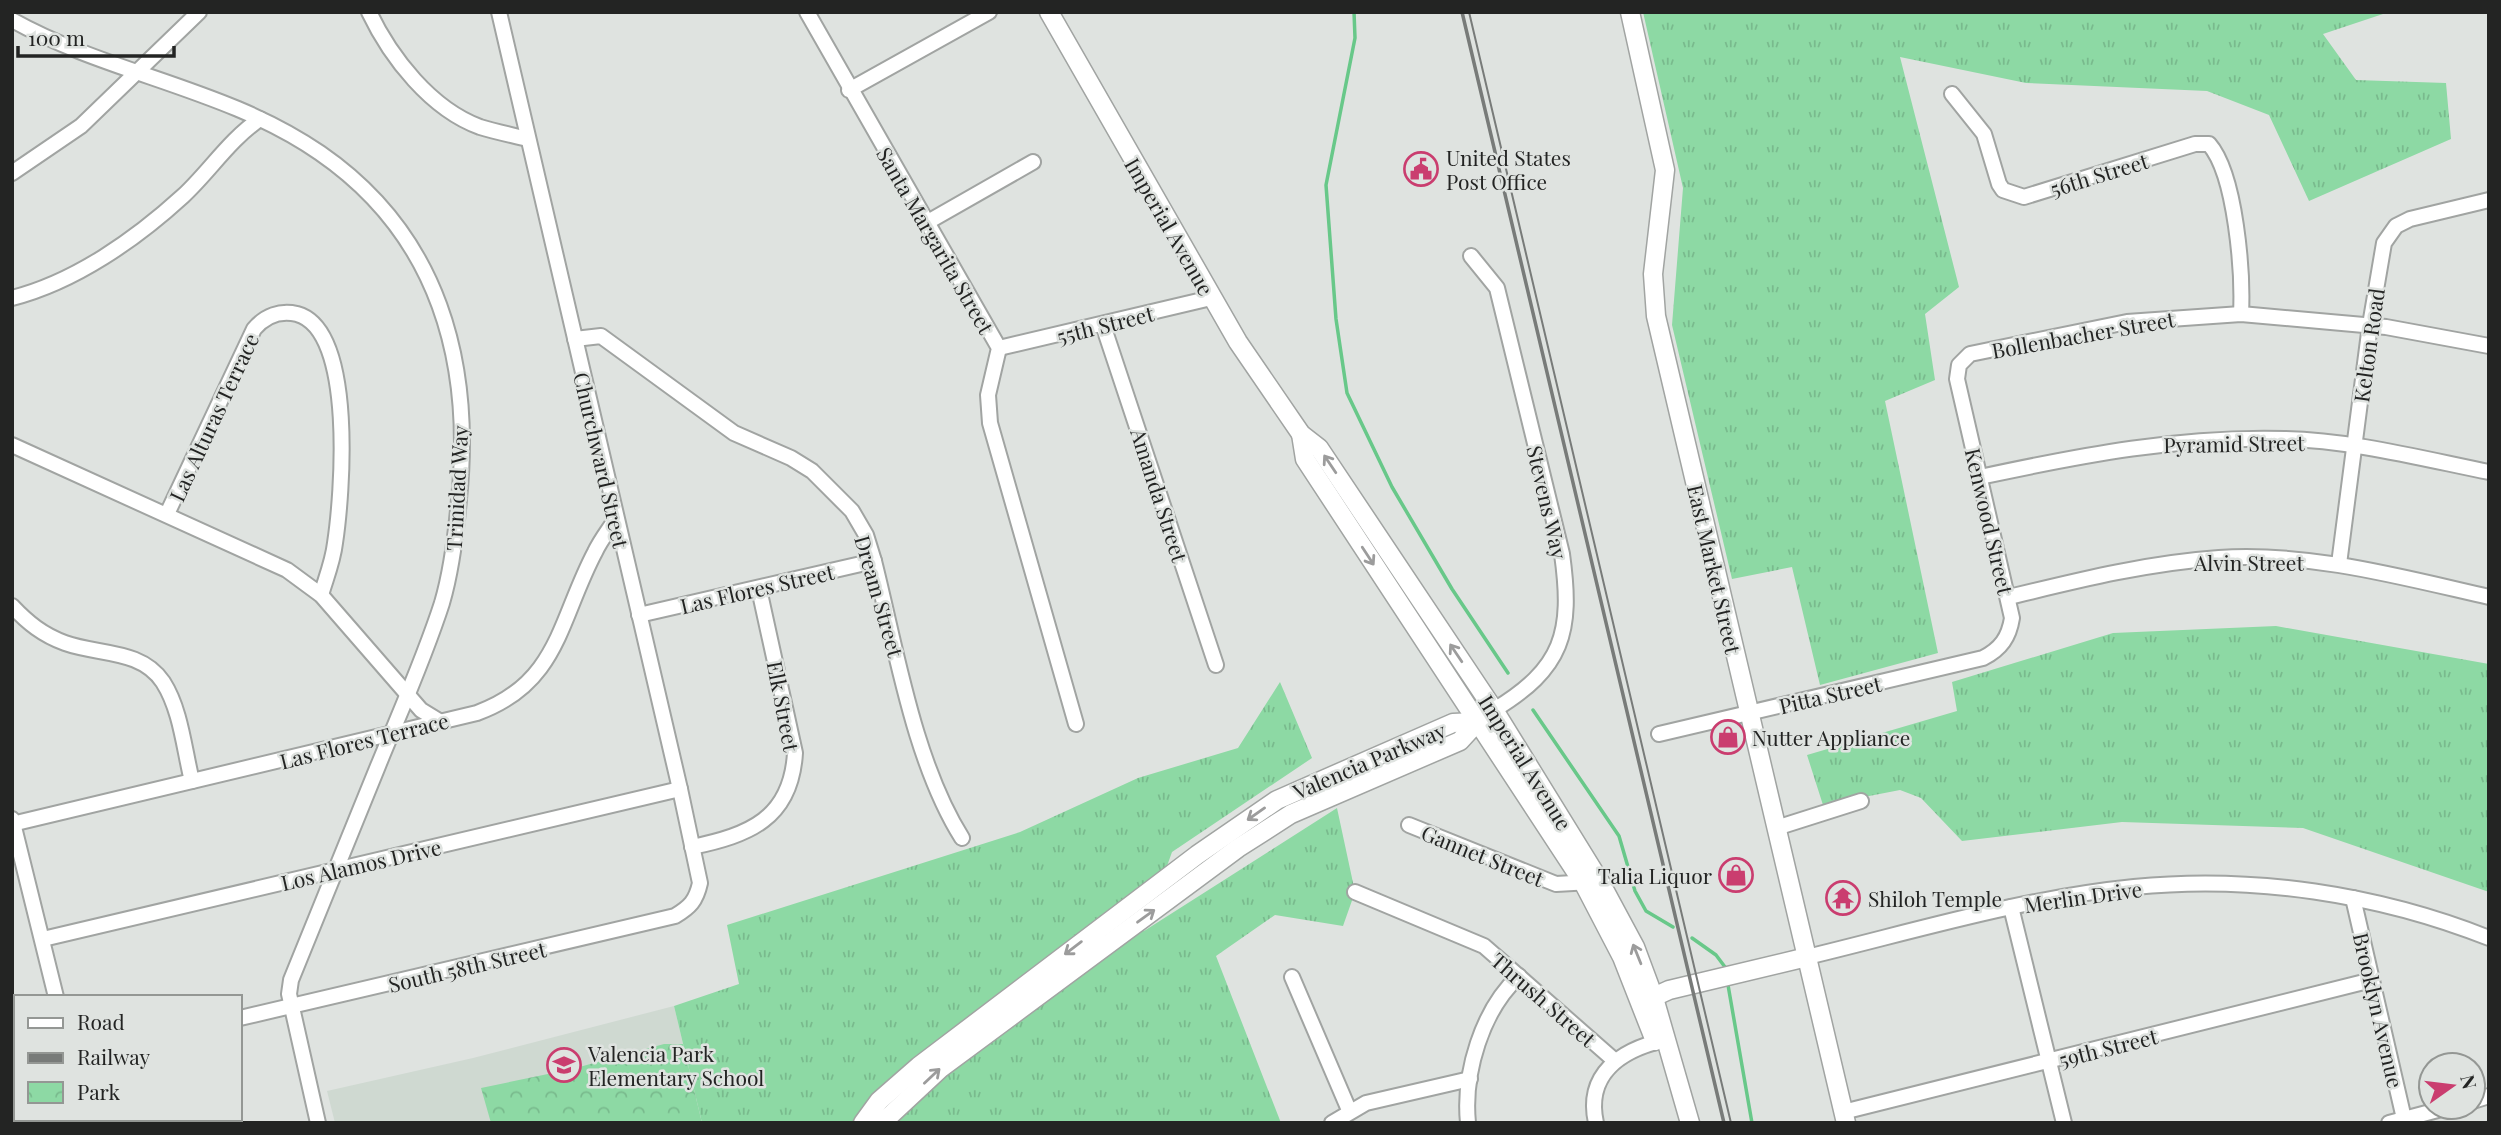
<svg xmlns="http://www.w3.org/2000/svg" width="2501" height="1135" font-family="'Playfair Display',serif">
  <defs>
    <pattern id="grass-tufts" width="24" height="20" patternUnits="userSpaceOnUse" patternTransform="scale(1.75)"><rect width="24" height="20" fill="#8dd9a4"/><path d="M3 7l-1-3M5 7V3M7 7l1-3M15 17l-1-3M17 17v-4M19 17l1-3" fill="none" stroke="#79ba8d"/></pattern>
    <pattern id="park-crowns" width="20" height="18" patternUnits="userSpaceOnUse" patternTransform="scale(1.75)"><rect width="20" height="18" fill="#8dd9a4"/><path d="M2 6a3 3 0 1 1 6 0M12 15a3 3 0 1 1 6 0" fill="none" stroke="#79ba8d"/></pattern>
  </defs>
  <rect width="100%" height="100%" fill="#dfe3e0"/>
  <path fill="#cfd9d1" d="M674,1006L702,1123H335L327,1091L473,1058Z"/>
  <g fill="url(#grass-tufts)">
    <path d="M1643,12H2389L2323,34L2356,80L2446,83L2451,139L2309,201L2269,115L2207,91L2026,83L1900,57L1959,287L1925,314L1935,380L1885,401L1938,653L1820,685L1792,567L1732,579L1672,325L1683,188Z"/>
    <path d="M2276,626L2489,664V892L2303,828L2122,822L1962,841L1921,798L1900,790L1823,805L1807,755L1957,711L1952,682L2113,633Z"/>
    <path d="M1280,682L1312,758L1172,852L1144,931L1337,808L1355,892L1343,926L1275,915L1216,956L1281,1123H702L674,1006L739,984L727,925L1020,832L1138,778L1238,748Z"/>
  </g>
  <path fill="url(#park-crowns)" d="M664,1044H683L702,1123H491L481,1088L572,1069Z"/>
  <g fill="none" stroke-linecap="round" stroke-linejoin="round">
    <g stroke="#68c889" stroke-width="3.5">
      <path d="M1354,12L1355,38L1326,185L1336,319L1347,393L1392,487L1452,589L1508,673"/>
      <path d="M1533,710L1619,836L1635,891L1646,911L1673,927"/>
      <path d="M1692,938L1716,955L1725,967"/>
      <path d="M1728,985L1752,1123"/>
    </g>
    <g stroke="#a1a4a2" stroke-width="18">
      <g id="minor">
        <path d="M369,12C391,58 431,109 480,127C496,132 512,135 528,139"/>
        <path d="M807,12L999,348L988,395L990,423L1076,724"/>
        <path d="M12,20C111,75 226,88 320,153C439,235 473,362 459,499C456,534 452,569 442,603C424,659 400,712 378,766C349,837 320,908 291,980L289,994L318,1123"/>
        <path d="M849,90L989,12"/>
        <path d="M1952,94L1984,134L1999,184L2003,190L2024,197L2195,144H2209C2236,175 2243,273 2241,314"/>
        <path d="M12,173L81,126L199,12"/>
        <path d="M926,223L1033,162"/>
        <path d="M1471,256L1497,288L1562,554C1573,633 1563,668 1494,710"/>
        <path d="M12,298C75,282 136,239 183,196C209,172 230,139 260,119"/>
        <path d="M1103,325L1216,665"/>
        <path d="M575,339L601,336L734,433L791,458L812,471L852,511L866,535L874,561C896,648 914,762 962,838"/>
        <path d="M999,348L1211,298"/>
        <path d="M12,445L287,570L321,595L421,710L439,721"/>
        <path d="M1980,477C2082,455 2181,436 2285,439C2350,440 2424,459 2489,472"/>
        <path d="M167,514L254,329C265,316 280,310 297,314C356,330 342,497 335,543C333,561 326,578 321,595"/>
        <path d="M2339,564L2370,325L2384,243L2396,226L2410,219L2489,200"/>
        <path d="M2009,597C2079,580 2147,563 2219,558C2310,552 2401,577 2489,597"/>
        <path d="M12,606C28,623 43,635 65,643C98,655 141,649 163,682C181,710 184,749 192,781"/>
        <path d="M639,615L874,561"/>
        <path d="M1659,734L1983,658C2001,649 2009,637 2012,618L1957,379L1959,365L1970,354L2127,322L2241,314L2386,327L2489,346"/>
        <path d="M12,819L56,997"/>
        <path d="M12,824L477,713C559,683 559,620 595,552C600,541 608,531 615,520"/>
        <path d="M1409,825L1556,884L1591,882"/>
        <path d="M1776,828L1861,801"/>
        <path d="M692,847C749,835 791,819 795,753L759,589"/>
        <path d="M1355,892L1484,946L1614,1060"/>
        <path d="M2353,898L2405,1123"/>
        <path d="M2011,907L2064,1123"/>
        <path d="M43,939L680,789"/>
        <path d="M1807,957C1915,931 2023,898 2134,887C2253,875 2378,894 2489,938"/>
        <path d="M1292,977L1349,1110"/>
        <path d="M240,1018L675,916C690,907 696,901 700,883L680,789L499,12"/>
        <path d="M12,1067H16"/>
        <path d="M2473,1101L2489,1096"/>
        <path d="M1843,1112L2372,980"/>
        <path d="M192,1119L193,1123"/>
        <path d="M1332,1123L1366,1103L1470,1079"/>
        <path d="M1468,1123C1463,1073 1482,1010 1519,976"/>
        <path d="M1596,1123C1585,1074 1621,1050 1664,1040"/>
        <path d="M2389,1123L2449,1107"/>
      </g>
    </g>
    <g stroke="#a1a4a2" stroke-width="21">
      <g id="major">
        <path d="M1049,12L1238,342L1301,434L1319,448L1494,710L1599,880L1635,947L1654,998L1690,1123"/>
        <path d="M1630,12L1665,170L1653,274L1656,316L1846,1123"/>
        <path d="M1301,434L1305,459L1584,884L1622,957L1655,1041"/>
        <path d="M1645,1001L1669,990L1807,957"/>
        <path d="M863,1123L879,1101L919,1066L1197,855L1277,800L1453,723L1475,722"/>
        <path d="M882,1123L941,1068L1238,848L1291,814L1460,741L1482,717"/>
      </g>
    </g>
    <use href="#minor" stroke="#fff" stroke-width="14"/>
    <use href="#major" stroke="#fff" stroke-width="18"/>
    <path stroke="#787b79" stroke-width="2" d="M1469,12L1731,1123"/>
    <path stroke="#787b79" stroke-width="3.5" d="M1462,12L1724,1123"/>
  </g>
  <defs><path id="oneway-shaft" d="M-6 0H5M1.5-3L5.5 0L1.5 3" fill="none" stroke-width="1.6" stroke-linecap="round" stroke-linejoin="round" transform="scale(1.75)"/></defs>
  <g stroke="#9c9c9c">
    <use href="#oneway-shaft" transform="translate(1330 464) rotate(-124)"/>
    <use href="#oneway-shaft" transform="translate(1368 556) rotate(57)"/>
    <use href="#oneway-shaft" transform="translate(1456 653) rotate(-124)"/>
    <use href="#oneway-shaft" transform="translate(1256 814) rotate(145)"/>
    <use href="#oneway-shaft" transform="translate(1146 916) rotate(-36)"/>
    <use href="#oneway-shaft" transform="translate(1073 948) rotate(143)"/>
    <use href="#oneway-shaft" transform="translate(1637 954) rotate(-112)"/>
    <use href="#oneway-shaft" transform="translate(932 1076) rotate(-43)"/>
  </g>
  <defs>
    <g id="civic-ring" transform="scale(1.75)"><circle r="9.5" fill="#dfe3e0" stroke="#ca3d6f" stroke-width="1.5"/><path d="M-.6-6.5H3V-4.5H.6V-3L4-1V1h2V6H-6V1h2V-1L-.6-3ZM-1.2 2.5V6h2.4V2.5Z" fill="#ca3d6f"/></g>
    <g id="shop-ring" transform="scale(1.75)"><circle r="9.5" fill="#dfe3e0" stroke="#ca3d6f" stroke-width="1.5"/><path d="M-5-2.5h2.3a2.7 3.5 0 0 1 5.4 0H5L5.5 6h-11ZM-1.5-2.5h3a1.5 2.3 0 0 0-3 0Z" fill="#ca3d6f"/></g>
    <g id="temple-ring" transform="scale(1.75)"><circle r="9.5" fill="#dfe3e0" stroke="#ca3d6f" stroke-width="1.5"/><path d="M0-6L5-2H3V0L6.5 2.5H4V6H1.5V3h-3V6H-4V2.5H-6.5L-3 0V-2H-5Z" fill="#ca3d6f"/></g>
    <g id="school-ring" transform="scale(1.75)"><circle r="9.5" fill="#dfe3e0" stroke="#ca3d6f" stroke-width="1.5"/><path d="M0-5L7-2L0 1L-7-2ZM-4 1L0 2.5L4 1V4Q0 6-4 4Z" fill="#ca3d6f"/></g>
  </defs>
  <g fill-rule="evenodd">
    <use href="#civic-ring" x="1421" y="169"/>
    <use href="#shop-ring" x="1728" y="737"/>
    <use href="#shop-ring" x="1736" y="875"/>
    <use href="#temple-ring" x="1843" y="898"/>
    <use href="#school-ring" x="564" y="1065"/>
  </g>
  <g text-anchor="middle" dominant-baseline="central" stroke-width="5" stroke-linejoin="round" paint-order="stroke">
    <g font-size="21" fill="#232423" stroke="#dfe3e0" text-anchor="start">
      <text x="1446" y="157">United States<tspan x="1446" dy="24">Post Office</tspan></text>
      <text x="1752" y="737">Nutter Appliance</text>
      <text x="1712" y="875" text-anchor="end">Talia Liquor</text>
      <text x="1868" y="898">Shiloh Temple</text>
      <text x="588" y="1053">Valencia Park<tspan x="588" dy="24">Elementary School</tspan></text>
    </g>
    <g font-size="21" fill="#232423" stroke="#dfe3e0">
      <text transform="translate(2099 174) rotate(-17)">56th Street</text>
      <text transform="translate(1170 226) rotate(60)">Imperial Avenue</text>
      <text transform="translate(936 240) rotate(60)">Santa Margarita Street</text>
      <text transform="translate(1105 324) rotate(-14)">55th Street</text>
      <text transform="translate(2083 334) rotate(-10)">Bollenbacher Street</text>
      <text transform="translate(2368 345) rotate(-82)">Kelton Road</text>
      <text transform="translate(213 417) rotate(-65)">Las Alturas Terrace</text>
      <text transform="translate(2234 443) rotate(-1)">Pyramid Street</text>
      <text transform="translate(602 460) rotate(77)">Churchward Street</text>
      <text transform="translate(456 488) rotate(-87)">Trinidad Way</text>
      <text transform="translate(1160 495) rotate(72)">Amanda Street</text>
      <text transform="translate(1548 502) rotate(77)">Stevens Way</text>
      <text transform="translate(1990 521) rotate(77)">Kenwood Street</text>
      <text x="2249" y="562">Alvin Street</text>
      <text transform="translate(1715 569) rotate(77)">East Market Street</text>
      <text transform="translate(757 588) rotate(-13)">Las Flores Street</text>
      <text transform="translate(880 596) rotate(74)">Dream Street</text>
      <text transform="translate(1830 694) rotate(-13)">Pitta Street</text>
      <text transform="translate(784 706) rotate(79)">Elk Street</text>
      <text transform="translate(364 740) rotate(-14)">Las Flores Terrace</text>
      <text transform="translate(1369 760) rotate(-23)">Valencia Parkway</text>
      <text transform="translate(1526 762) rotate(58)">Imperial Avenue</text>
      <text transform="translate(1483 855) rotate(22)">Gannet Street</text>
      <text transform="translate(361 864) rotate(-13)">Los Alamos Drive</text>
      <text transform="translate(2083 896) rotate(-8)">Merlin Drive</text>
      <text transform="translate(467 966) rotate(-13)">South 58th Street</text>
      <text transform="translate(1544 999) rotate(41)">Thrush Street</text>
      <text transform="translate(2379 1010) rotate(77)">Brooklyn Avenue</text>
      <text transform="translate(2108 1047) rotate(-14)">59th Street</text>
    </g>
  </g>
  <rect width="2501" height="1135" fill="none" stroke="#232423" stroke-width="28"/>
  <rect x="14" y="995" width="228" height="126" fill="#dfe3e0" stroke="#949794" stroke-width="2"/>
  <rect x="28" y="1018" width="35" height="10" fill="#ffffff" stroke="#949794" stroke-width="2"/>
  <text x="77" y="1030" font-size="21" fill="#232423">Road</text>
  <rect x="28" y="1053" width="35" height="10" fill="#787b79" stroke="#949794" stroke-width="2"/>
  <text x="77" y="1065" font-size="21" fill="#232423">Railway</text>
  <rect x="28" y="1082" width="35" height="21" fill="url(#park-crowns)" stroke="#949794" stroke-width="2"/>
  <text x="77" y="1100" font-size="21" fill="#232423">Park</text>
  <g transform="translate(2452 1086) rotate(76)"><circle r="33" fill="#dfe3e0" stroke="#949794" stroke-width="2"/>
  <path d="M0-5L12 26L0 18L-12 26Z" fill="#ca3d6f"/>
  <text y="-10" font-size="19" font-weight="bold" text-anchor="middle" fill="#232423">N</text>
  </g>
  <path d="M18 46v10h156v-10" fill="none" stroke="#232423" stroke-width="3.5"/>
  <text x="28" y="46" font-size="21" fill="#232423" stroke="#dfe3e0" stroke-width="5" paint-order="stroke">100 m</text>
</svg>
